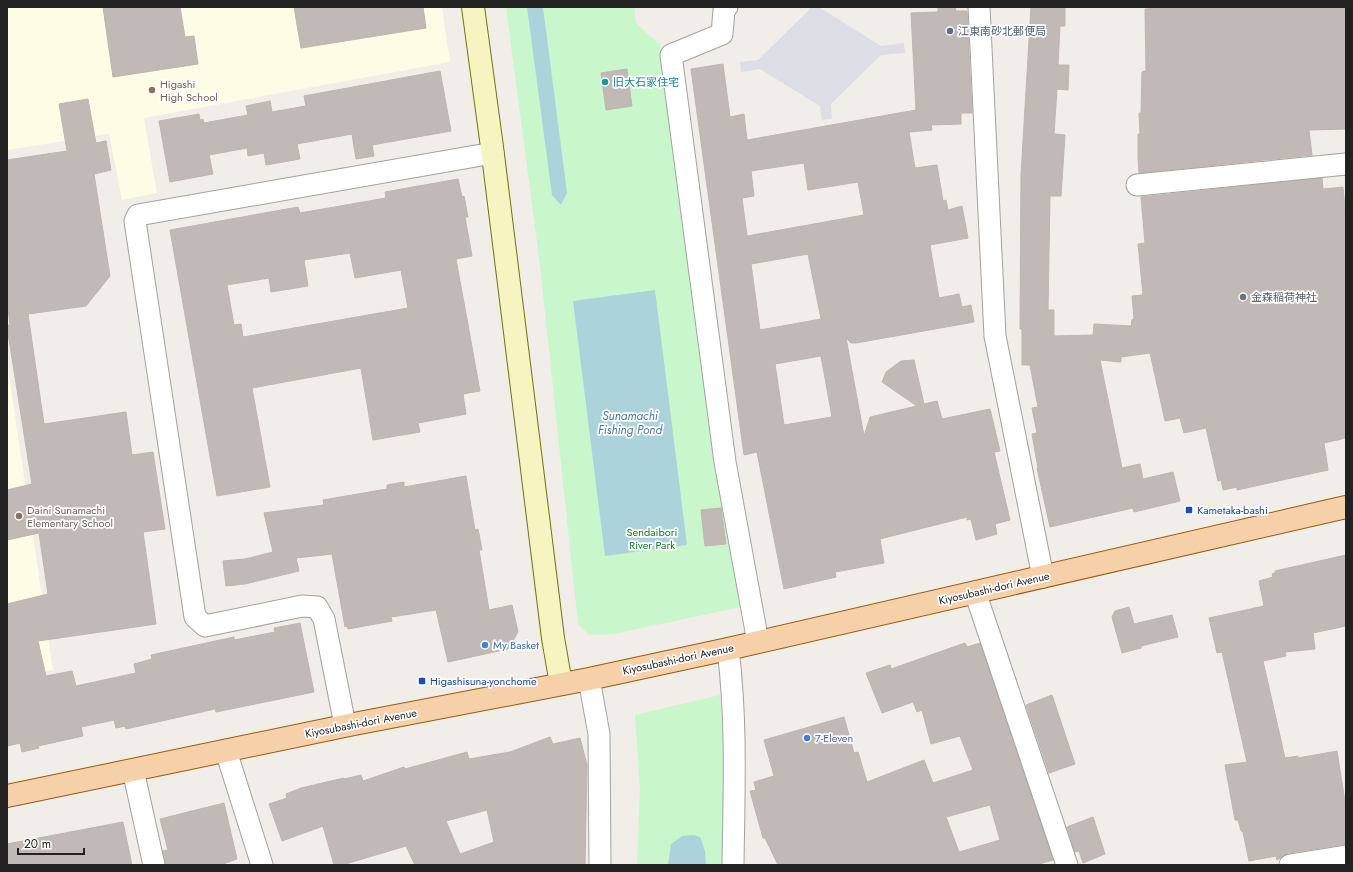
<svg xmlns="http://www.w3.org/2000/svg" width="1353" height="872" font-family="Jost,'Noto Sans JP',sans-serif">
  <rect width="100%" height="100%" fill="#f1ede8"/>
  <g fill="#fdfce5">
    <path d="M7,7H442L450,62L144,118L157,193L122,200L109,134L7,150Z"/>
    <path d="M7,362L53,670L7,680Z"/>
  </g>
  <g fill="#caf6cb">
    <path d="M506,7H634L636,23L660,45L745,606L614,634L589,635L578,624L540,265Z"/>
    <path d="M720,695L723,743L724,865H637L640,788L635,715Z"/>
  </g>
  <path fill="#dddde6" d="M809,7H819L881,46L904,43L905,53L881,55L831,104L832,119L822,120L820,106L760,69L741,72L740,62L758,60L809,10Z"/>
  <g fill="#acd3db">
    <path d="M527,7H543L567,193L561,205L552,195Z"/>
    <path d="M655,290L687,545L605,556L573,301Z"/>
    <path d="M694,835L700,837L705,851L706,865H668L671,844L682,836Z"/>
  </g>
  <g fill="#c1b9b5" stroke="#c1b4ac" fill-rule="evenodd">
    <path d="M103,7H180L185,37L194,36L198,64L113,77Z"/>
    <path d="M294,7H423L426,28L301,48Z"/>
    <path d="M938,7H955L956,11H967L972,113H961V124L931,125L932,130L909,132L915,168L937,165L943,201L946,200L948,210L962,206L968,238L930,245L939,298L959,294L962,307L971,305L974,322L856,343H851L846,338L864,436L870,417L917,406L882,382L886,372L901,361L914,360L924,404L937,401L942,419L990,409L1000,451L994,452L1010,520L995,524L997,534L976,540L971,519L967,520V517L880,539L884,563L835,572L836,577L784,589L757,452L744,455L691,69L723,64L730,117L744,114L747,140L916,110L911,13L938,12ZM804,163L808,190L858,182L864,215L747,236L742,198L754,196L751,171ZM808,254L821,319L760,330L751,264ZM821,356L832,417L784,425L775,364Z"/>
    <path d="M1031,7L1065,8V26H1060L1058,65H1069L1068,90L1057,89L1054,134L1065,135L1061,196H1050L1048,310H1054V336L1093,335L1094,324L1131,326L1132,320L1134,319L1132,296L1143,295L1138,244L1145,243L1141,197L1322,178L1323,189L1343,187L1346,219V438L1324,443L1328,470L1237,490V487L1223,490L1221,480L1218,481L1206,428L1184,433L1180,418L1165,421L1150,353L1121,357V362L1100,360L1122,468L1140,464L1143,479L1173,472L1180,501L1134,512L1133,508L1050,527L1037,468H1038L1032,434L1037,433L1032,408L1038,407L1030,365H1022V329H1020L1021,175Z"/>
    <path d="M1178,7H1346V129L1309,130L1312,155L1139,173L1138,157V134H1140L1139,113H1141L1142,72L1146,71L1145,9Z"/>
    <path d="M627,69L632,106L606,110L601,73Z"/>
    <path d="M440,71L451,131L372,145L374,156L356,159L352,134L297,144L300,159L266,165L264,153L248,156L247,148L209,155L213,174L170,182L159,121L199,114L200,120L203,119L204,123L248,115L246,106L270,101L272,112L306,106L304,96Z"/>
    <path d="M88,99L96,143L106,141L111,170L94,174L110,276L86,306L28,314L44,424L126,412L132,455L153,452L165,529L143,532L156,624L38,641L46,676L72,671L76,686L136,673L134,664L152,659L151,655L234,637V640L275,632L274,628L300,623L314,692L216,712L215,709L126,729L125,726L116,728L114,720L81,727L83,736L38,746L39,748L22,752L20,743L7,746V604L48,594L39,533L7,540V490L32,484L7,327V325H10L7,299V160L67,151L59,104Z"/>
    <path d="M458,179L462,197L464,196L468,217H465L472,256L456,259L480,391L463,394L466,414L418,423L420,432L373,440L361,368L252,388L270,487L217,496L170,230L298,207L300,213L386,198L385,192ZM350,253L355,278L401,270L408,308L243,337L241,324L234,325L227,285L269,278L271,292L308,286L304,260Z"/>
    <path d="M466,476L475,530L478,529L482,550H479L489,610L512,605L518,632L508,649L448,662L436,610L391,617L392,621L348,629L347,626L345,627L332,554L296,558L299,571L245,584L226,586L223,561L245,559L273,552L264,513L324,505L323,500L387,489V485L404,482V487Z"/>
    <path d="M721,508L726,544L705,546L701,510Z"/>
    <path d="M1346,555V626L1313,633L1315,649L1285,652L1286,656L1263,661L1285,758L1298,756V758L1337,751L1346,808V844L1288,853L1277,860L1276,856L1249,861L1243,832L1241,831L1238,820H1235L1225,765L1247,762L1222,652L1217,653L1209,618L1264,606L1259,581L1273,577L1272,574L1275,573V571Z"/>
    <path d="M1129,607L1134,624L1172,615L1178,637L1141,646V648L1122,653L1112,617L1115,611Z"/>
    <path d="M965,643L967,647L980,643L1053,860L1036,865H778L765,838H763L750,791L756,790L754,782L774,776L764,740L844,717L854,753L858,752L867,782L924,760L933,783L973,770L960,736L931,744L922,710L917,712L913,702L882,713L866,673L890,665L891,669ZM990,805L1000,840L959,852L946,817Z"/>
    <path d="M1052,695L1075,764L1049,773L1026,705Z"/>
    <path d="M550,737L553,744L580,738L587,765L585,865H415L406,846L342,865H334L323,826L282,841L269,804L287,798L286,794L301,788L344,778V779L361,775L363,781L404,767L405,769L467,752L469,759L510,752ZM487,810L494,842L460,854L446,821Z"/>
    <path d="M224,803L237,859L220,865H166L163,851L168,850L160,819Z"/>
    <path d="M1093,817L1105,854L1083,863L1079,851L1075,852L1067,827Z"/>
    <path d="M123,822L132,865H7V844Z"/>
  </g>
  <g fill="none" stroke-linecap="round" stroke-linejoin="round">
    <g stroke="#a2a2a2" stroke-width="23">
      <g id="street">
        <path d="M727,7L724,10L722,34L671,55L725,462L758,642"/>
        <path d="M979,7L995,336L1043,577"/>
        <path d="M1137,185L1346,164"/>
        <path d="M975,592L1067,865"/>
        <path d="M728,649C737,721 734,792 733,865"/>
        <path d="M589,679L599,734L600,865"/>
        <path d="M345,725L324,619L317,607L302,606L205,626L195,617L135,221L138,215L493,153"/>
        <path d="M226,751L262,865"/>
        <path d="M133,770L154,865"/>
        <path d="M1290,865L1346,856"/>
      </g>
    </g>
    <g stroke="#6e730d" stroke-width="24">
      <path id="secondary" d="M473,7L492,147L553,638L561,684"/>
    </g>
    <g stroke="#935e0b" stroke-width="24">
      <path id="primary" d="M7,796L354,724L589,679L728,649L1346,507"/>
    </g>
    <use href="#street" stroke="#fff" stroke-width="21"/>
    <use href="#secondary" stroke="#f6f5c1" stroke-width="22"/>
    <use href="#primary" stroke="#f6d0a8" stroke-width="22"/>
  </g>
  <circle fill="#5c6f8a" stroke="#fff" stroke-width="1.5" cx="950" cy="31" r="4"/>
  <circle fill="#0f9aa8" stroke="#fff" stroke-width="1.5" cx="605" cy="82" r="4"/>
  <g fill="#8d6e63" stroke="#fff" stroke-width="1.5">
    <circle cx="152" cy="90" r="4"/>
    <circle cx="19" cy="516" r="4"/>
  </g>
  <circle fill="#6b7280" stroke="#fff" stroke-width="1.5" cx="1243" cy="297" r="4"/>
  <g fill="#1a4fb4" stroke="#fff" stroke-width="1.5">
    <rect x="1185" y="506" width="8" height="8" rx="2"/>
    <rect x="418" y="677" width="8" height="8" rx="2"/>
  </g>
  <g fill="#3f7fe0" stroke="#fff" stroke-width="1.5">
    <circle cx="485" cy="645" r="4"/>
    <circle cx="807" cy="738" r="4"/>
  </g>
  <g text-anchor="middle" dominant-baseline="central" stroke-width="3.5" stroke-linejoin="round" paint-order="stroke">
    <g font-size="11" fill="#4e5e75" stroke="#fff" text-anchor="start">
      <text x="958" y="31">江東南砂北郵便局</text>
    </g>
    <g font-size="11" fill="#0d838f" stroke="#fff" text-anchor="start">
      <text x="613" y="82">旧大石家住宅</text>
    </g>
    <g font-size="11" fill="#785e54" stroke="#fff" text-anchor="start">
      <text x="160" y="84">Higashi<tspan x="160" dy="13">High School</tspan></text>
      <text x="27" y="510">Daini Sunamachi<tspan x="27" dy="13">Elementary School</tspan></text>
    </g>
    <g font-size="11" fill="#5b616d" stroke="#fff" text-anchor="start">
      <text x="1251" y="297">金森稲荷神社</text>
    </g>
    <g font-size="11" fill="#164399" stroke="#fff" text-anchor="start">
      <text x="1197" y="510">Kametaka-bashi</text>
      <text x="430" y="681">Higashisuna-yonchome</text>
    </g>
    <g font-size="11" fill="#147a17" stroke="#fff">
      <text x="652" y="532">Sendaibori<tspan x="652" dy="13">River Park</tspan></text>
    </g>
    <g font-size="11" fill="#212121" stroke="#fff">
      <text transform="translate(994 588) rotate(-13)">Kiyosubashi-dori Avenue</text>
      <text transform="translate(678 659) rotate(-12)">Kiyosubashi-dori Avenue</text>
      <text transform="translate(361 723) rotate(-11)">Kiyosubashi-dori Avenue</text>
    </g>
    <g font-size="11" fill="#366cbe" stroke="#fff" text-anchor="start">
      <text x="493" y="645">My Basket</text>
      <text x="815" y="738">7-Eleven</text>
    </g>
    <g font-size="12" font-style="italic" fill="#4c789c" stroke="#fff">
      <text x="630" y="416">Sunamachi<tspan x="630" dy="14">Fishing Pond</tspan></text>
    </g>
  </g>
  <rect width="1353" height="872" fill="none" stroke="#212121" stroke-width="16"/>
  <path d="M18 848v6h66v-6" fill="none" stroke="#212121" stroke-width="2"/>
  <text x="24" y="848" font-size="12" fill="#212121" stroke="#ffffff" stroke-width="3" paint-order="stroke">20 m</text>
</svg>
